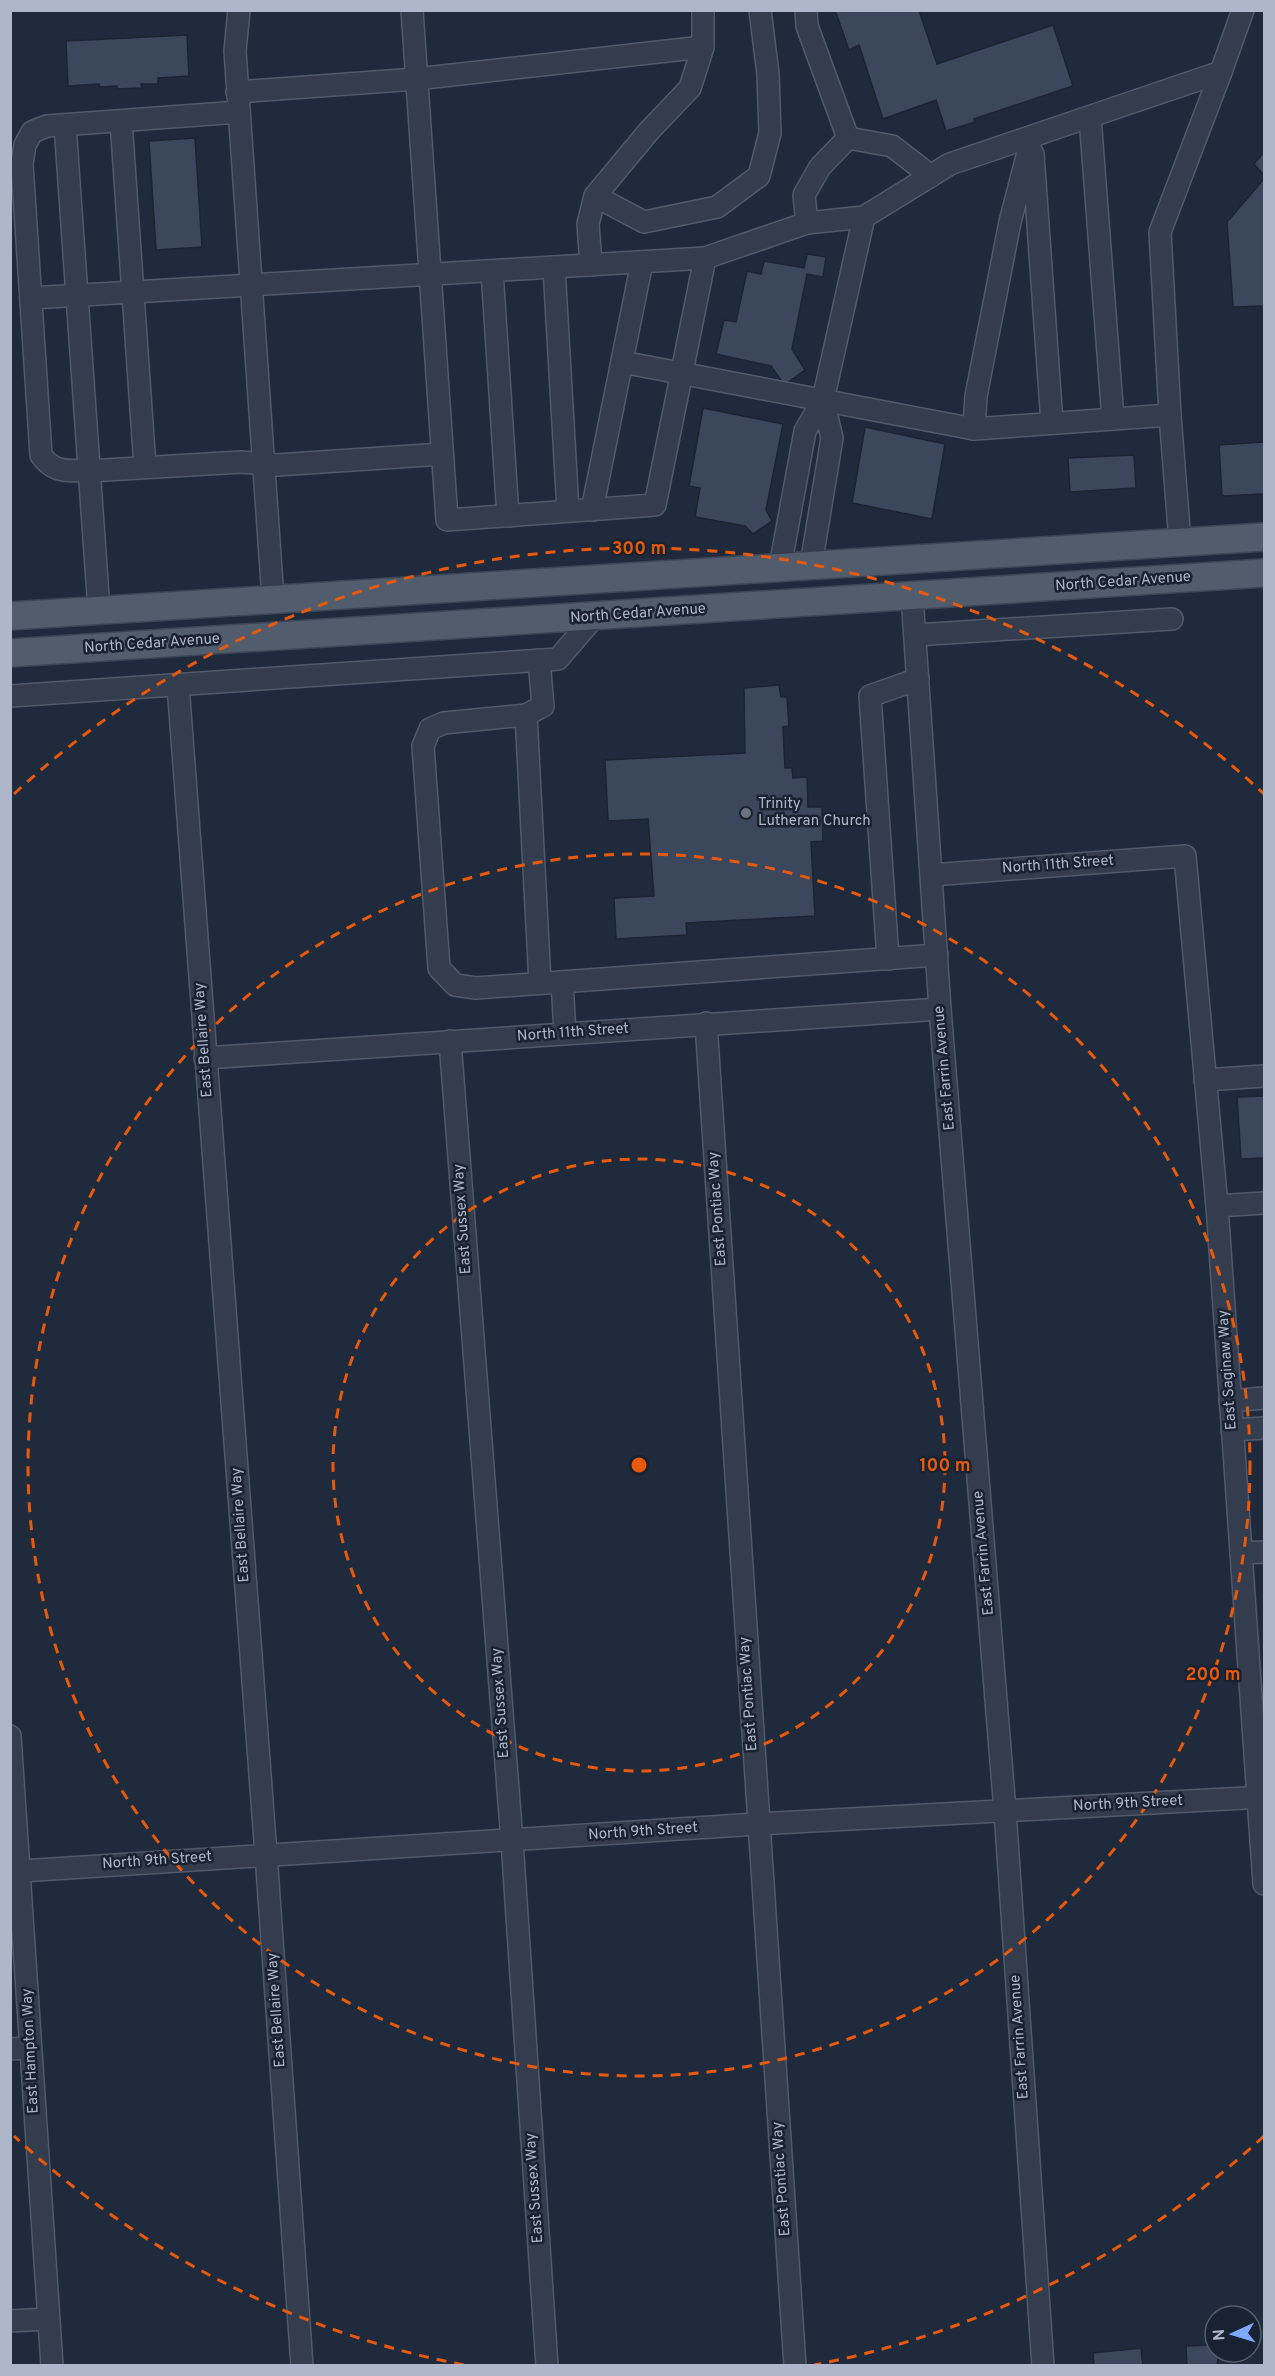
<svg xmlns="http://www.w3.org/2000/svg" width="1275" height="2376" font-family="Overpass,sans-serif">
  <rect width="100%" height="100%" fill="#1f2b3d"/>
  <g fill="#3b475d" stroke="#1b2433" stroke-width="1.5">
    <path d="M835,10H919L937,64L1053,25L1073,86L974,119L975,122L946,131L936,100L883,119L859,45L849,50Z"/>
    <path d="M187,35L189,76L158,78V84H141L142,88L117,89V86L100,87L99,84L68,86L66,41Z"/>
    <path d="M195,138L202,247L156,250L149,141Z"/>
    <path d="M1264,152V175L1254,164Z"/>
    <path d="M1264,179V306L1233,307L1227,222Z"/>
    <path d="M807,254L826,257L823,277L807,274L792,349L805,370L784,385L771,366L716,354L724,320L736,322L747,271L761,274L764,261L804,268Z"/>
    <path d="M703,408L783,424L766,510L772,521L753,534L745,526L695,517L700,488L689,486Z"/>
    <path d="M865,427L945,444L932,519L852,503Z"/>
    <path d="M1264,442V494L1222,496L1219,445Z"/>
    <path d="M1134,455L1136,488L1070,492L1068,458Z"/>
    <path d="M779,685L781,697H787L789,726L783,727L785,768H792L793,778L807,777L808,807H822L823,841L811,842L815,916L686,923L687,935L616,939L614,898L654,896L648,819L608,821L605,760L745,753L744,688Z"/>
    <path d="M1264,1096V1158L1241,1159L1237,1097Z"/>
    <path d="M1215,2345V2352H1219L1217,2366H1187L1186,2346Z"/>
    <path d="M1141,2348L1143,2366H1094L1093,2353Z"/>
  </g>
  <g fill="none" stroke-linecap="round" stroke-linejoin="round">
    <g stroke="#515a6a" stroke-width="24">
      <g id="minor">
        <path d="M239,10L235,51L273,599"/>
        <path d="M412,10L447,520L655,505L705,258"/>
        <path d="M806,10L807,26L848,138L892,146L931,176"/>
        <path d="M703,47V10"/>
        <path d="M1221,72L1243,10"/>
        <path d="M237,92L416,79L703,47L690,88L649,131L595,196L588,224L591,265"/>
        <path d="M239,112L47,126L32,132L25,145L22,164L41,455C54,474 68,470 89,471L241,462L277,465L442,454"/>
        <path d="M1090,117L1113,419"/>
        <path d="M121,121L145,467"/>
        <path d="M65,125L99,610"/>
        <path d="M1033,154L1052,423"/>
        <path d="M595,196L644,222L717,207L759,176L770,133L768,74L760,10"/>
        <path d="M807,223L804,195L820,167L848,138"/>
        <path d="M554,267L568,511"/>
        <path d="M492,271L508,516"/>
        <path d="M31,298L705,258L807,223L864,217L950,164L1221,72L1160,232L1170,415L1180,542"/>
        <path d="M622,362L974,429L1170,415"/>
        <path d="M823,400L864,217"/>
        <path d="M974,429L976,396L1010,222L1032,137"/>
        <path d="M592,510L642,262"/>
        <path d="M780,567L805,431L823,400L832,438L811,565"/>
        <path d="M912,596L940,1009L1005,1811L1043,2366"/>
        <path d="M915,635L1172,619"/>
        <path d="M539,660L543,706L526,715L444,723L430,729L423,746L439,968L455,985L476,988L937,955"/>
        <path d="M178,685L266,1854L302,2366"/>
        <path d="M10,696L558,659L595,616"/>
        <path d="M526,715L540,983"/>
        <path d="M931,875L1185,856L1217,1206L1264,1884"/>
        <path d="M888,959L870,696L918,679"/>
        <path d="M562,982L565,1033"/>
        <path d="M706,1023L795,2366"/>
        <path d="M450,1041L512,1841L547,2366"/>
        <path d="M205,1058L940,1009"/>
        <path d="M1205,1080L1264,1076"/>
        <path d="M1217,1206L1264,1203"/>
        <path d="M1230,1401L1264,1398"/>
        <path d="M1232,1430L1264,1428"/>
        <path d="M1241,1553L1264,1552"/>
        <path d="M10,1736L52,2366"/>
        <path d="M21,1871L757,1824L1264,1797"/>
        <path d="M10,2049L30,2048"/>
        <path d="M10,2321L48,2319"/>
      </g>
    </g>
    <g stroke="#3d4656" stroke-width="30">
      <g id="major">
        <path d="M10,616L1264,537"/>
        <path d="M10,653L1264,573"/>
      </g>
    </g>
    <use href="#minor" stroke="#343d4d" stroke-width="21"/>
    <use href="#major" stroke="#515c6d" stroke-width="27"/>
  </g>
  <g fill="none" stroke="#e8590c" stroke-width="3" stroke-dasharray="10 8">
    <circle cx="639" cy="1465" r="306"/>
    <circle cx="639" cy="1465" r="611"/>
    <path d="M1264 2136A917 917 0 0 1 814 2365M464 2365A917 917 0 0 1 14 2136M14 794A917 917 0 0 1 1264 794"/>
  </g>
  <circle fill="#6b7280" stroke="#192231" stroke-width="2" cx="746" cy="813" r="6"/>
  <g text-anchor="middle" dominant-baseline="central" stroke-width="5" stroke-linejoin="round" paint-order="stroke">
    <g font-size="15" fill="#aeb7c9" stroke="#192231">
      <text transform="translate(1123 582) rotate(-4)">North Cedar Avenue</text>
      <text transform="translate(638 614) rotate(-4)">North Cedar Avenue</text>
      <text transform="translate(152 644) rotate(-4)">North Cedar Avenue</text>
      <text transform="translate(1058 865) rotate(-4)">North 11th Street</text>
      <text transform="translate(573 1033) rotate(-4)">North 11th Street</text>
      <text transform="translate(204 1040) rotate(-94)">East Bellaire Way</text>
      <text transform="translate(945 1068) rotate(-95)">East Farrin Avenue</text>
      <text transform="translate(718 1209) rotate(-94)">East Pontiac Way</text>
      <text transform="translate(463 1219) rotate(-94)">East Sussex Way</text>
      <text transform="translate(1228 1370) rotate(-94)">East Saginaw Way</text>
      <text transform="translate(241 1525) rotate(-94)">East Bellaire Way</text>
      <text transform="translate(984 1553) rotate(-95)">East Farrin Avenue</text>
      <text transform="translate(749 1694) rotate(-94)">East Pontiac Way</text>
      <text transform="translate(501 1703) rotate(-94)">East Sussex Way</text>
      <text transform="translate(1128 1804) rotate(-3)">North 9th Street</text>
      <text transform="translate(643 1832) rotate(-4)">North 9th Street</text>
      <text transform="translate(157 1861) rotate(-4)">North 9th Street</text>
      <text transform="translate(277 2010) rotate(-94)">East Bellaire Way</text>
      <text transform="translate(1020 2037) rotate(-94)">East Farrin Avenue</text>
      <text transform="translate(31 2051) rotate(-93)">East Hampton Way</text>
      <text transform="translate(782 2179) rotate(-94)">East Pontiac Way</text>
      <text transform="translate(535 2188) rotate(-94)">East Sussex Way</text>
    </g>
    <g font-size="15" fill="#aeb7c9" stroke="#192231" text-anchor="start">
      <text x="758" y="804">Trinity<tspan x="758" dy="17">Lutheran Church</tspan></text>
    </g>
  </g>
  <circle cx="639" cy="1465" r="9" fill="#e8590c" stroke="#192231" stroke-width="3"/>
  <g font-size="18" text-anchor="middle" font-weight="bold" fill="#e8590c" stroke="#192231" stroke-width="5" stroke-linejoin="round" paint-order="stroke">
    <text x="639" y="554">300 m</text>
    <text x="945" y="1471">100 m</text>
    <text x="1213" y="1680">200 m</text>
  </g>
  <rect width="1275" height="2376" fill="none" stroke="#aeb7c9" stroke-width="24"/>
  <g transform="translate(1233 2334) rotate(266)"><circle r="28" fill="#192231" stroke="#555e6e" stroke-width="1.5"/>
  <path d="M0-4.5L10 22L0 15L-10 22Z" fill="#7daaff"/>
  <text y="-9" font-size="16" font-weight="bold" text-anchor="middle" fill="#aeb7c9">N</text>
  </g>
</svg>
